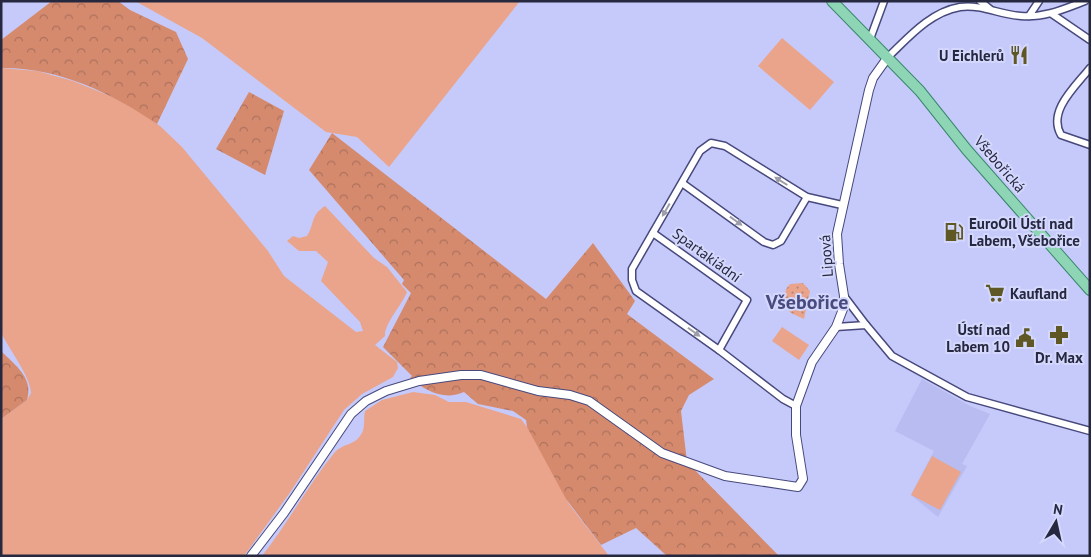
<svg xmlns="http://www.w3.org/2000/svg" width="1091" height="557" font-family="'PT Sans',sans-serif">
  <defs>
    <pattern id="forest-crowns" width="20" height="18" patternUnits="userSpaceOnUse" patternTransform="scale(1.25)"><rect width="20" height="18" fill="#d58a6e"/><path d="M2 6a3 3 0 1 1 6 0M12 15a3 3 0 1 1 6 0" fill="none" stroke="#ad715c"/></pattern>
    <pattern id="park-dots" width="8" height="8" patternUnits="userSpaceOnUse" patternTransform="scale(1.25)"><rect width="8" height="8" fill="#e9a48b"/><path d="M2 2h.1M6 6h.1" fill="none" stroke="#bd8673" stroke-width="1.8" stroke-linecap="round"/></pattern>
  </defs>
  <rect width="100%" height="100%" fill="#c6cafa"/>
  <path fill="#b8bcf0" d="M922,379L970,406L990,414L962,464L967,466L938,517L911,495L934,451L895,431Z"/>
  <g fill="#e9a48b">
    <path d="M135,1H520L389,167L357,137L326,132L202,38Z"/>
    <path d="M782,38L834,82L810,110L758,66Z"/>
    <path d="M1,68L37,71L73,81L125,102L160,126L182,147L268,251L284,276L356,332L363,331L360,322L321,281L328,262L316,251H299L287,241L293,236L299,238L307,236C315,223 310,216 325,206L374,258L387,267L407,292C402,305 384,324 385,336L375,345L397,362L398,368L393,377L362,394L344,410L289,494L244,556H1V419L27,400L31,393C30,375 9,350 1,332Z"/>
    <path d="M782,327L809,345L799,360L772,341Z"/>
    <path d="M413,392L435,395L449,402H466L521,419L533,435L569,504L609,556H262C288,523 308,485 335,452C342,444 354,445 360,436C366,429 363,420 365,411L382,400Z"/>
    <path d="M932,456L961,472L940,510L911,495Z"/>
  </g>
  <g fill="url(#forest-crowns)">
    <path d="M52,1H118L130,10L176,32L188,59L157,124C112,93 57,67 1,68V40Z"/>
    <path d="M249,92L284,111L265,175L216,149Z"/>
    <path d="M332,133L546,299L593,243L635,301L627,314L714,379L689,395L681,411L687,462L779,556H667L636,528L601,545L566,499L527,427L526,420L513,411L478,404L464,392C444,401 426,391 410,378L412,376L383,347L411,293L402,284L404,280L309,170Z"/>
    <path d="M1,351C15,365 34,378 27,400L1,419Z"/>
  </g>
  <path fill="url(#park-dots)" d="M803,283L810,291L804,319L791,313L783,304L786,289L790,284Z"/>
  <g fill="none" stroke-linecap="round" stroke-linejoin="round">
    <g stroke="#47497c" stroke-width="9">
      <g id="minor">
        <path d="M980,1L990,9"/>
        <path d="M1052,14L1090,40"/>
        <path d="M1029,16L1039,1"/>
        <path d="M870,39L884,1"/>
        <path d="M888,57C908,38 930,12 960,7C982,4 1000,15 1021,16C1044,18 1064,9 1085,1"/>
        <path d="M1090,68C1076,86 1047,111 1061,135L1090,145"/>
        <path d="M682,183L764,242L773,245L781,241L807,197"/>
        <path d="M653,233L747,300L719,350"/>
        <path d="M844,296L866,325"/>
        <path d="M836,327L866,325L892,356L967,397L1090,431"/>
        <path d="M796,406L783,399L719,350L636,291L632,280V269L700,151L711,143L725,146L807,197L842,205"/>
      </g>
    </g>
    <g stroke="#47497c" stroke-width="10">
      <path id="tertiary" d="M251,556L284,513L351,414L366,401L386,391L419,381L461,375H481L538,391L570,395L589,401L662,453L725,476L798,487L803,479L796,435V406L812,362L836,327L843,309L844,296L839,264L837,234L869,90L873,78L888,57"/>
    </g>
    <g stroke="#39866d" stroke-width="12">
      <path id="primary" d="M832,1L920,91L967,150L1090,290"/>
    </g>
    <use href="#minor" stroke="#fff" stroke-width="6"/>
    <use href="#tertiary" stroke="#fff" stroke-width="8"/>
    <use href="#primary" stroke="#8ed5b6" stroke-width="10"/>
  </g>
  <defs><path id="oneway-solid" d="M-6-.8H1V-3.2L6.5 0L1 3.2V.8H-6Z" transform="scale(1.25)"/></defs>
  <g fill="#9d9ea9">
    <use href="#oneway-solid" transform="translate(781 181) rotate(-148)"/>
    <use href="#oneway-solid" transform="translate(666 210) rotate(120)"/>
    <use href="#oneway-solid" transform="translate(736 221) rotate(36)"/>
    <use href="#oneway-solid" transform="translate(694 332) rotate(35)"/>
  </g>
  <defs>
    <g id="restaurant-bare" transform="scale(1.5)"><path d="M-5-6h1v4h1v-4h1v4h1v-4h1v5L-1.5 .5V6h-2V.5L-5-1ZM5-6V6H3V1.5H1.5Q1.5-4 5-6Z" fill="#5f5724" stroke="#d5d8fd" stroke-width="2.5" paint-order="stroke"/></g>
    <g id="fuel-bare" transform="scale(1.5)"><path d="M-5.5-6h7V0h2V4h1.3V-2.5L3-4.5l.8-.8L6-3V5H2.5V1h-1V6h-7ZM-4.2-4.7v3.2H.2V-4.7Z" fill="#5f5724" stroke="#d5d8fd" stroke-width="2.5" paint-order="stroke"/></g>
    <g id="supermarket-bare" transform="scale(1.5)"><path d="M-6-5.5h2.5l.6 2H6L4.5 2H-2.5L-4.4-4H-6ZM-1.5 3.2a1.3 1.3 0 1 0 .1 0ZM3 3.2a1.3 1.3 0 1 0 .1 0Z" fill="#5f5724" stroke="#d5d8fd" stroke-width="2.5" paint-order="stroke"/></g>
    <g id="pharmacy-bare" transform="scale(1.5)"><path d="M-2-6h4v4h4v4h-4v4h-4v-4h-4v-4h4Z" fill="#5f5724" stroke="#d5d8fd" stroke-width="2.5" paint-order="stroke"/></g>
    <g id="civic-bare" transform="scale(1.5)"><path d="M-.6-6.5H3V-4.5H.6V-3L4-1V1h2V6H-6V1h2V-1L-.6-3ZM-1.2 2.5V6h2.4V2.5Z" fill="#5f5724" stroke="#d5d8fd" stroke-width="2.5" paint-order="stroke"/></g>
  </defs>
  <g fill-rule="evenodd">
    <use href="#restaurant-bare" x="1019" y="55"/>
    <use href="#fuel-bare" x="954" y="232"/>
    <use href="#supermarket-bare" x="995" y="293"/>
    <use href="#pharmacy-bare" x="1059" y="335"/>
    <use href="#civic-bare" x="1025" y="338"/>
  </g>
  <g text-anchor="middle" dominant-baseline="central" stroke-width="4" stroke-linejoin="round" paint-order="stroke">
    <g font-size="15" font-weight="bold" fill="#26283f" stroke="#d5d8fd" text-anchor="end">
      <text x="1004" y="55">U Eichlerů</text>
      <text x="969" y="223" text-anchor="start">EuroOil Ústí nad<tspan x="969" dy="17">Labem, Všebořice</tspan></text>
      <text x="1010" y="293" text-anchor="start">Kaufland</text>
      <text x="1010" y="329">Ústí nad<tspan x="1010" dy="17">Labem 10</tspan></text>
      <text x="1059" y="357" text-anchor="middle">Dr. Max</text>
    </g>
    <g font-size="15" fill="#26283f" stroke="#d5d8fd">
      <text transform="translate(1000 164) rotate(49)">Všebořická</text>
      <text transform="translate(707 255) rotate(36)">Spartakiádní</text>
      <text transform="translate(826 256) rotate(-94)">Lipová</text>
    </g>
    <g font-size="20" font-weight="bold" fill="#494a7e" stroke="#d5d8fd">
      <text x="807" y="302">Všebořice</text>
    </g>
  </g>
  <rect width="1091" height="557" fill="none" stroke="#26283f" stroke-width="5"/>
  <g transform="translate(1056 522) rotate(9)" stroke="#d5d8fd" stroke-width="4" paint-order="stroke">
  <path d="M0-4L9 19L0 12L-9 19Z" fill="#26283f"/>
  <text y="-8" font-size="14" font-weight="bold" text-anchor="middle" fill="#26283f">N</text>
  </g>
</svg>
